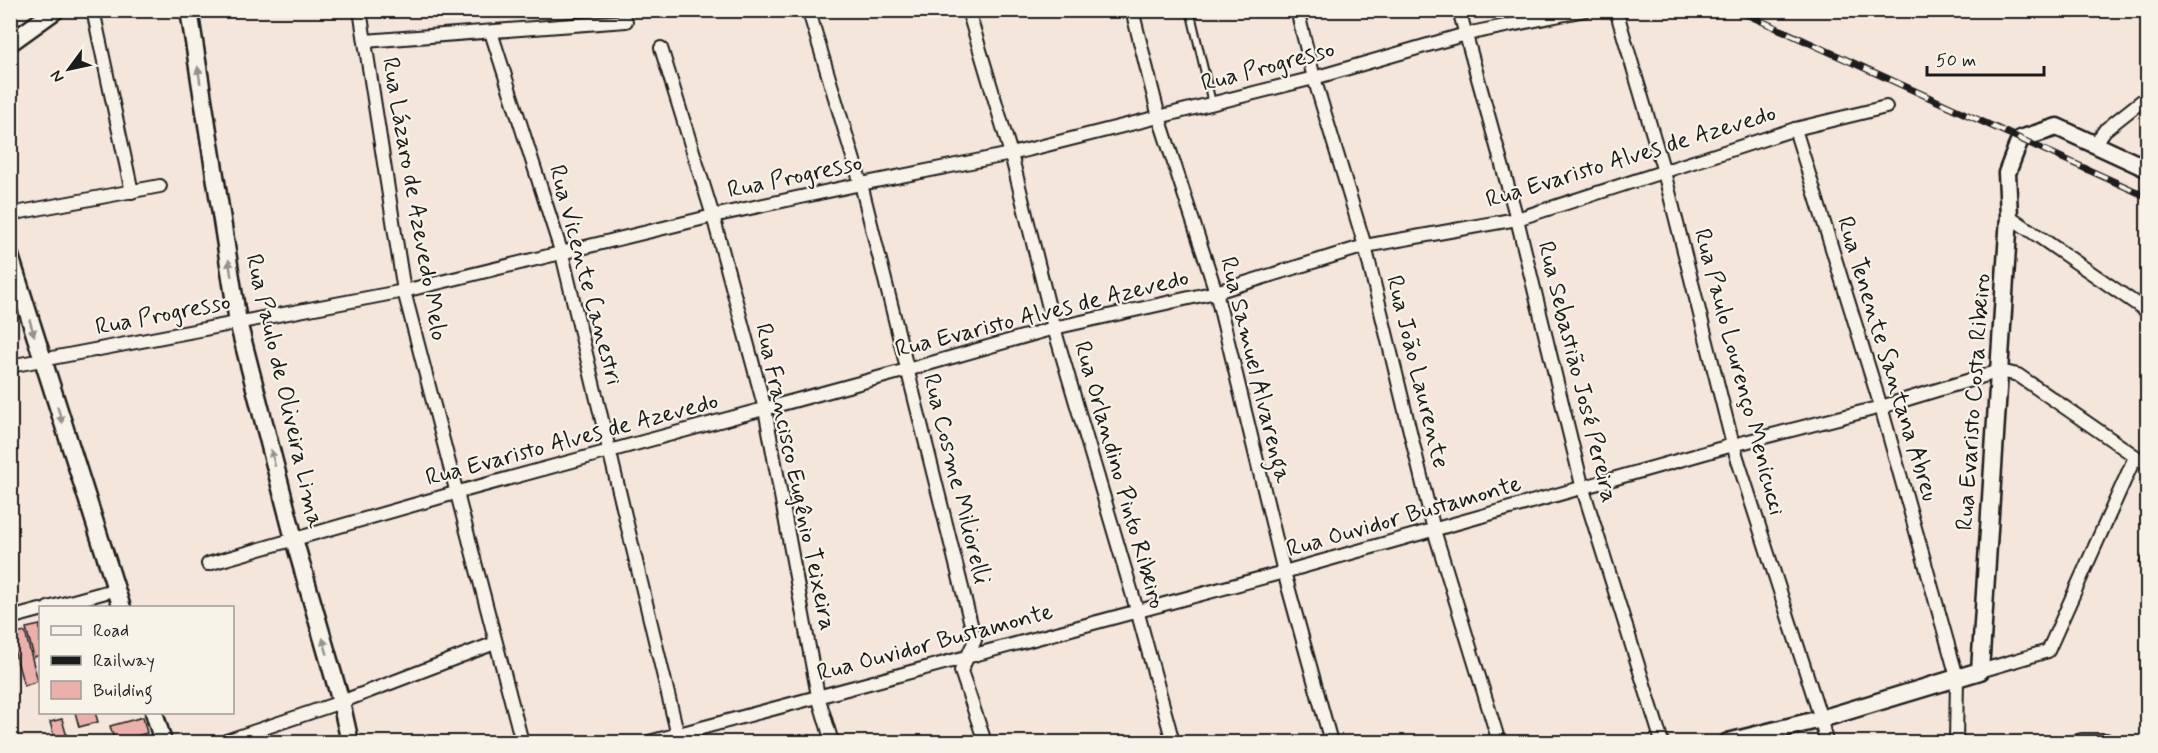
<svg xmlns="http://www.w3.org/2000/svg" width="2158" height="753" font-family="Mynerve,sans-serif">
  <rect width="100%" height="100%" fill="#f5e6dc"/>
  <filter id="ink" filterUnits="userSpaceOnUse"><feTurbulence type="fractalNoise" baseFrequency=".0167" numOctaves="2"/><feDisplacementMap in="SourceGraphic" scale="12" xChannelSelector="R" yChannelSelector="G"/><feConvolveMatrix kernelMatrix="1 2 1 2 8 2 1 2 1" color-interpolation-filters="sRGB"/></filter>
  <g filter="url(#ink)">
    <g fill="#ebb0ab" stroke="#1c1c1c" stroke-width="1.5">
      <path d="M2146,549L2148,550V567L2139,563Z"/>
      <path d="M40,625V655L34,657L26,628Z"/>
      <path d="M25,632L38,681L24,686L10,635Z"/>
      <path d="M75,712H95L98,722L79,727Z"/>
      <path d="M143,717L147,733L115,742L110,726Z"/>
      <path d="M62,719L67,737L55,740L50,722Z"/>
      <path d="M151,736L152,742H130Z"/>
    </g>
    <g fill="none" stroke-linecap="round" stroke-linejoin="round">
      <g stroke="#1c1c1c" stroke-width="10">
        <path id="lane" d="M1190,10L1212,103"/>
      </g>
      <g stroke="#1c1c1c" stroke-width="16">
        <g id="street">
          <path d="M93,10L132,192"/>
          <path d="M360,10L404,291L522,742"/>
          <path d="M968,10L1011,154L1054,328L1137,610L1173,742"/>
          <path d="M1132,10L1159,117L1216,292L1284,572L1331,742"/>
          <path d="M1297,10L1314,78L1365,246L1434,530L1499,742"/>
          <path d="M1459,10L1517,219L1583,489L1662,742"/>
          <path d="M1616,10L1664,172L1733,445L1821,719L1826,742"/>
          <path d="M810,15L861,184L975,640L961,671L985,742"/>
          <path d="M491,32L562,254L679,740"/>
          <path d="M365,41L626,21"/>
          <path d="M661,48L713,216L765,409L818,696L832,742"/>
          <path d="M1795,129L1881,407L1957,677L1956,742"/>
          <path d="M2095,144L2105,130L2148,96"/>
          <path d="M10,214L160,186"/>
          <path d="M2009,216L2148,312"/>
          <path d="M10,366L404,291L713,216L861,184L1011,154L1314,78L1466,34L1585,10"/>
          <path d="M208,564L455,493L907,370L1054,328L1216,292L1365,246L1517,219L1795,129L1886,107"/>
          <path d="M48,608L117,589"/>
          <path d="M10,618L40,610"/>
          <path d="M1980,671L2048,651L2135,457"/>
          <path d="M226,741L341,702L495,643"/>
          <path d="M649,742L1284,572L1733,445L1881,407L2000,371L2018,375L2148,465"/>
          <path d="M2075,742L2082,740H2106"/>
        </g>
      </g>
      <g stroke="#1c1c1c" stroke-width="21">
        <g id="secondary">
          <path d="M189,10L238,322L294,539L341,702L350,742"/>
          <path d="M10,43L56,10"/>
          <path d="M10,256L122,608"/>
          <path d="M154,712L163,742"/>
          <path d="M1728,742L1821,719L1980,671L2009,216L2007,173L2020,139L2057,127L2148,169"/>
        </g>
      </g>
      <use href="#lane" stroke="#f7f3e8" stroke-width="6"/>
      <use href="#street" stroke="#f7f3e8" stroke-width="12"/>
      <use href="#secondary" stroke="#f7f3e8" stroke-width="16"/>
      <g stroke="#1c1c1c" stroke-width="7">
        <path id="rail" d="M1737,10L2148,197"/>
      </g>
      <use href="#rail" stroke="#f7f3e8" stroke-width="4.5" stroke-dasharray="14" stroke-linecap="butt"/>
    </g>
    <defs><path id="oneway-solid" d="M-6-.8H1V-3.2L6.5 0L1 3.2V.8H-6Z" transform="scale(1.5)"/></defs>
    <g fill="#94928c">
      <use href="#oneway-solid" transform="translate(199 75) rotate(-99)"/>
      <use href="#oneway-solid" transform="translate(230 268) rotate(-99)"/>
      <use href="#oneway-solid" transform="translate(32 328) rotate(73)"/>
      <use href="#oneway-solid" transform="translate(60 415) rotate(72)"/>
      <use href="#oneway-solid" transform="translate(273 458) rotate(-104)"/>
      <use href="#oneway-solid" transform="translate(325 646) rotate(-106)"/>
    </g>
  </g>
  <g text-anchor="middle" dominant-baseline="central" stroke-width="4.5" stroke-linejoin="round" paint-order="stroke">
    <g font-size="24" fill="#1c1c1c" stroke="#f7f3e8">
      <text transform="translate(1268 67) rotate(-15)">Rua Progresso</text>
      <text transform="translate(1631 157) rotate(-17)">Rua Evaristo Alves de Azevedo</text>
      <text transform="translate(795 177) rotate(-12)">Rua Progresso</text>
      <text transform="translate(414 199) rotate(80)">Rua Lázaro de Azevedo Melo</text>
      <text transform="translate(585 275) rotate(75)">Rua Vicente Canestri</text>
      <text transform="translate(1042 314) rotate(-14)">Rua Evaristo Alves de Azevedo</text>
      <text transform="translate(163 315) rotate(-11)">Rua Progresso</text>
      <text transform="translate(1887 359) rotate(73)">Rua Tenente Santana Abreu</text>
      <text transform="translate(1255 370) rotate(76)">Rua Samuel Alvarenga</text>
      <text transform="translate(1417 372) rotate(76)">Rua João Laurente</text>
      <text transform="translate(1577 372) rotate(76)">Rua Sebastião José Pereira</text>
      <text transform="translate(1739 372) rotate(75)">Rua Paulo Lourenço Menicucci</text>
      <text transform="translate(284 391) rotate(77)">Rua Paulo de Oliveira Lima</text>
      <text transform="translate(1974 402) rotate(-86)">Rua Evaristo Costa Ribeiro</text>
      <text transform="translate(572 440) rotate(-15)">Rua Evaristo Alves de Azevedo</text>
      <text transform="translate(1119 475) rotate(74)">Rua Orlandino Pinto Ribeiro</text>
      <text transform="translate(795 477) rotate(78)">Rua Francisco Eugênio Teixeira</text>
      <text transform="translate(956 479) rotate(76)">Rua Cosme Miliorelli</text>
      <text transform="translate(1404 517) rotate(-16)">Rua Ouvidor Bustamonte</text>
      <text transform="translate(935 643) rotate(-15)">Rua Ouvidor Bustamonte</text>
    </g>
  </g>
  <rect width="2158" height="753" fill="none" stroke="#f7f3e8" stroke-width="36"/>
  <rect x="18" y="18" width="2122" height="717" fill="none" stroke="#1c1c1c" stroke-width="2" filter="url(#ink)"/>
  <rect x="39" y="606" width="195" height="108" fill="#f7f3e8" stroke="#9f9d96" stroke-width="1.5"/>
  <rect x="51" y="626" width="30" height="9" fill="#f7f3e8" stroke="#9f9d96" stroke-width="1.5"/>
  <text x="93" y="636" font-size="18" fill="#1c1c1c">Road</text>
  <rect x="51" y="656" width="30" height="9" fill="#1c1c1c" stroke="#9f9d96" stroke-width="1.5"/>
  <text x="93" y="666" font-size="18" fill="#1c1c1c">Railway</text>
  <rect x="51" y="681" width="30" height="18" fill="#ebb0ab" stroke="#9f9d96" stroke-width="1.5"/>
  <text x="93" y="696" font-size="18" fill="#1c1c1c">Building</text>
  <g transform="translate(69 69) rotate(237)" stroke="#f7f3e8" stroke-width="4.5" paint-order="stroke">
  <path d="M0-4.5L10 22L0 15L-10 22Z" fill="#1c1c1c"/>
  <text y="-9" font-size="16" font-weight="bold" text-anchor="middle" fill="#1c1c1c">N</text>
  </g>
  <path d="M1927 66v9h117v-9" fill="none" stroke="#1c1c1c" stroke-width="3"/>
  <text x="1936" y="66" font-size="18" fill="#1c1c1c" stroke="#f7f3e8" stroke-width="4.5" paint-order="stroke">50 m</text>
</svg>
